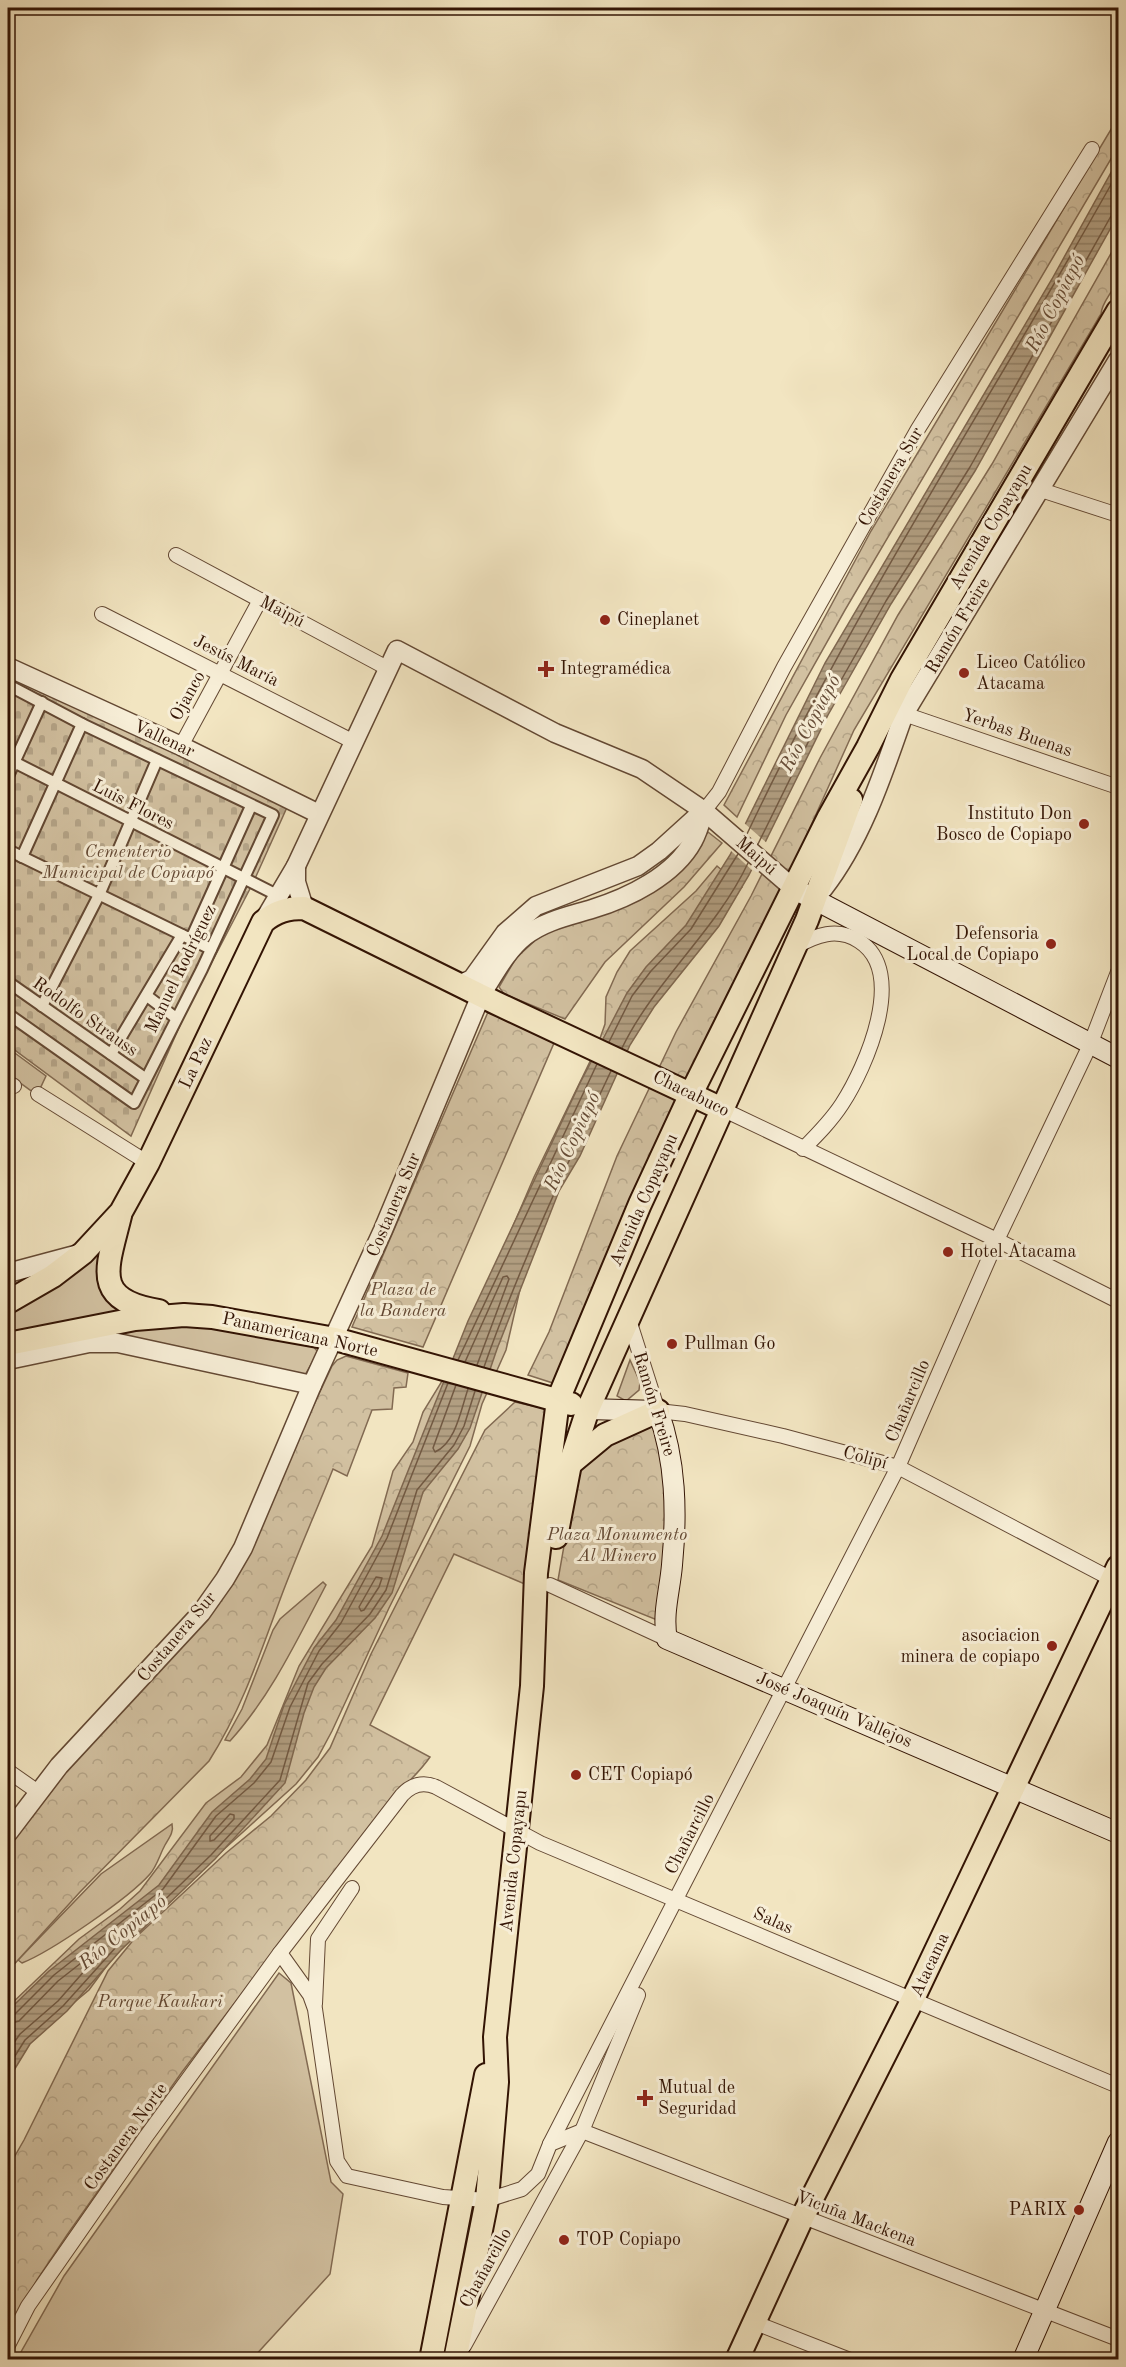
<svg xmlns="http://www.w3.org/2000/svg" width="1126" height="2367" font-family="'Old Standard TT',serif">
  <defs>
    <pattern id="cemetery-stones" width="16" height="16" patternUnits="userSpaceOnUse" patternTransform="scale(1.5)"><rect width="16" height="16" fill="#d2c1a1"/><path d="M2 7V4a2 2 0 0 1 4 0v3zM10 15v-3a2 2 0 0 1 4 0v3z" fill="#b5a589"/></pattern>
    <pattern id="park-crowns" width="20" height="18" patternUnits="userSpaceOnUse" patternTransform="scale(1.5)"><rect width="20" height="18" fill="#d2c1a1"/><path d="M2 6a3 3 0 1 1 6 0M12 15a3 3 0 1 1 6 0" fill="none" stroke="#b5a589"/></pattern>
    <pattern id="water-rules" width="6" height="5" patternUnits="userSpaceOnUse" patternTransform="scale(1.5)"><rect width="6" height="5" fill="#b19e81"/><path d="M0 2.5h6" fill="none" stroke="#918067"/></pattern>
  </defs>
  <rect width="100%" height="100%" fill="#f2e5c1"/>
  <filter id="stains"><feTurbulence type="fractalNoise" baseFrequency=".00333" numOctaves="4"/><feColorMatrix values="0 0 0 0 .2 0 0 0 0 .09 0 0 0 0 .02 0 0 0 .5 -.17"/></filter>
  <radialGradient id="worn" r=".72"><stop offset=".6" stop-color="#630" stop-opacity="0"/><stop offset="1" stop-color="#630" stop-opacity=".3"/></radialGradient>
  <g fill="#d2c1a1" stroke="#826a52" stroke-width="1.5">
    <path d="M8,1048L46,1076L37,1095L8,1074Z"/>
    <path d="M104,1240L98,1265L132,1312L8,1336V1312Z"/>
    <path d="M190,1323L311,1344L318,1352L305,1375L93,1335Z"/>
    <path d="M630,1360L640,1382L639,1390L626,1401L617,1396Z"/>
    <path d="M323,1582L326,1585C298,1638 271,1696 230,1741L225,1740L242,1709L273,1630L280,1619Z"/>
    <path d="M172,1824C174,1832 169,1838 165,1845C160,1854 157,1866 150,1874C129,1898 52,1951 22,1963L18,1960L101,1874Z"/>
    <path d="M279,1973L291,1983L331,2182L343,2194L330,2274L252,2359H17L64,2276Z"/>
  </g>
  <path fill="url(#cemetery-stones)" stroke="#826a52" stroke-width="1.5" d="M8,677L153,741L288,805L253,883L185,1014L131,1136L8,1045Z"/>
  <g fill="url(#park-crowns)" stroke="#826a52" stroke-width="1.5">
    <path d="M1116,121L1118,122V147L845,610L786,715L737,817L724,805L871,531Z"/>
    <path d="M1118,241C1118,256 1119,270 1115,284C1111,295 1102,302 1101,314L854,730L559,1385L528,1375L549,1332L617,1156L676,1032L751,896L820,758L898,615L992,464Z"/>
    <path d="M708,832L722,843L684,887L605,962L565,1019L504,994L499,987L516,958L540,936L684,863Z"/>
    <path d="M717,866L742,887L641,1004L568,1165L521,1285L506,1350L482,1404L470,1446L389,1608L332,1731L318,1757L296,1784L211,1861L114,1956L89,1990L30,2039L8,2074V2007L79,1939L120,1909L140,1891L206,1803L241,1777L267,1745L299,1666L372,1546L393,1471L413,1442L423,1412L458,1355L534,1177L597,1047L605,1024L606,997L617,972L630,951L696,891Z"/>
    <path d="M488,1012L554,1043L423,1347L352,1327Z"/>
    <path d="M346,1356L408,1373L406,1387L394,1388L392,1409L372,1410L347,1476L333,1469C316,1512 297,1554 281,1597C260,1654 242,1709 209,1761L80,1892L8,1971V1835L235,1574L332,1366L337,1360Z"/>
    <path d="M515,1402L551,1410L527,1585L454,1554L370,1725L430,1757C417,1776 400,1789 385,1806L182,2072L67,2235L37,2280L8,2335V2168L24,2140L108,1971L135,1938L226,1853L271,1816L306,1780L330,1748L371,1654L485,1430Z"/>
    <path d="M654,1424L670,1497L662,1622L558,1580L578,1466L595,1447Z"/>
  </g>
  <path fill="url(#water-rules)" stroke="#7f674f" stroke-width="1.5" d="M1118,160V215L975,471L891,604L828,715L749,875L719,926L654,1007L630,1045L580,1156L559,1191L497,1349L470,1428L458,1449L423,1492L392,1593L375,1618L326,1668L314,1687L304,1713L285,1783L215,1859L121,1950L67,2011L30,2044L8,2080V2014L15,2004L49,1971L159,1885L212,1812L250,1779L266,1759L284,1705L314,1648L336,1620L382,1536L468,1321L580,1083L627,993L646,967L686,925L730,855L825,663L1052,279Z"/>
  <path fill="#f2e5c1" d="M743,822L768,844L754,872L730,850Z"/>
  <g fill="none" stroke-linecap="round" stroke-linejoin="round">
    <g stroke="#725942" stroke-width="1.5">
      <path d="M747,834C855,605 995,393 1118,172"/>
      <path d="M758,844L823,712L886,601L970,467L1111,216L1118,213"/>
      <path d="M609,1042L632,996L651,971L691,929L738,854"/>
      <path d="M622,1048C655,980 716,931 748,863"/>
      <path d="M458,1360L597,1064"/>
      <path d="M465,1362L503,1277L507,1276L509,1279L477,1365"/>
      <path d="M484,1367C520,1265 565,1168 611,1071"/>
      <path d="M456,1385L433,1448L435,1452C456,1443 461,1409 468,1389"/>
      <path d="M376,1577L382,1578L379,1587L364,1610L361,1611L359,1607Z"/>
      <path d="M230,1814L234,1815V1819L214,1840L210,1841V1836Z"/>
      <path d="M8,2017L14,2015L54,1975L163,1889L216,1816L254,1783L271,1762L290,1707L319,1651L341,1623L387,1538L448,1383"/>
      <path d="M8,2024L19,2021L58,1981L90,1956L94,1957V1960L58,2001L20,2034L8,2051"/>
      <path d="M8,2067L25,2040L63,2006L117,1946L211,1855L280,1780L308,1683L322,1664L370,1614L386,1590L417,1490L454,1445L464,1426L475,1391"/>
    </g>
    <g stroke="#634833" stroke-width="14">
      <g id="pedestrian">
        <path d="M8,685L82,724L273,815L202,969L134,1103L8,1014"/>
        <path d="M8,759L277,895"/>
        <path d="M8,776L42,702"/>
        <path d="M8,850L211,949"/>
        <path d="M22,857L82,724"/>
        <path d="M191,939L251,806"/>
        <path d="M8,982L145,1078"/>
        <path d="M147,996L176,1018"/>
        <path d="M42,1006L99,895L157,760"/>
        <path d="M111,1054L182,935"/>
      </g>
    </g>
    <g stroke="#634833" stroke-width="16">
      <g id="minor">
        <path d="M1041,490L1118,515"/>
        <path d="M176,555L387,668"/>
        <path d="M102,614L354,742"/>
        <path d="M904,714L1118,787"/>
        <path d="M181,746L260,600"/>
        <path d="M704,811L719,792L784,667L918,429L1092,149"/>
        <path d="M795,947C816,935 837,927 859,941C908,972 866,1067 842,1104C831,1121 817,1135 803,1149"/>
        <path d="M8,1083L14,1086"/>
        <path d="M38,1094L148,1163"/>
        <path d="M722,1109L997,1240L1118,1301"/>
        <path d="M629,1320L658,1411L685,1414L783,1436L898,1467L1117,1582"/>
        <path d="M550,1585L667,1639"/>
        <path d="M8,1771L38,1792"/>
        <path d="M280,1953L310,1995L315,2009L337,2161L347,2176L443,2197L487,2200L522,2189L538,2174L550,2144L582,2131"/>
        <path d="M315,2004L318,1939L352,1888"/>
        <path d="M582,2131L1118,2339"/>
        <path d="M550,2144L898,1467L997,1240L1090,1045L1118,972"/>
        <path d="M753,2322L850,2360"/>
        <path d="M8,2345L28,2306L145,2138L280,1953L402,1795C411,1785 423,1781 436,1787L540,1843L1118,2086"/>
        <path d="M464,2346L582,2131L638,1995"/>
      </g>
    </g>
    <g stroke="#634833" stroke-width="21">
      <g id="tertiary">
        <path d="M8,667L181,746L319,814"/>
        <path d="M296,866V882L304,908"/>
        <path d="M823,889C862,839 883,774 904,714L1118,360"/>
        <path d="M263,922L296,866L397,650L555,733L642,769L704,811L793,888"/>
        <path d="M459,985L472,979L505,933L536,906L638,866L659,851L702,812"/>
        <path d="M8,1273L79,1254"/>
        <path d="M8,1360L89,1343H118L312,1385"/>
        <path d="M8,1833L59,1766L201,1613L225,1579L243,1548L312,1385L383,1230L481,995C494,975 506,951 525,936C544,921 569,916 592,909C628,898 674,876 693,841C698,832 701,821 704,811"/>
      </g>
    </g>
    <g stroke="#331404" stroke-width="22">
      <g id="secondary">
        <path d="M802,893L1118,1058"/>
        <path d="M588,1409L658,1411C676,1461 677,1513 672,1565C670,1590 662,1614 667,1639L1118,1833"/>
        <path d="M1023,2360L1118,2142"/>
      </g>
    </g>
    <g stroke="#331404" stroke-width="26">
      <path id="primary" d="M737,2360L802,2218L912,2001L1118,1567"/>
    </g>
    <g stroke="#331404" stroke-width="26">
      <g id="trunk">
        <path d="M120,1216C107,1269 91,1300 159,1311"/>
        <path d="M8,1302L53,1276L83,1253L121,1212L148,1163L263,922C276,911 288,908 304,908L496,1003L722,1109"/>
        <path d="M8,1344L135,1319L184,1315L212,1317L335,1339L571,1404"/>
        <path d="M570,1464L605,1435L658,1411"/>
        <path d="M556,1537L570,1464L588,1409L807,920L851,800"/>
        <path d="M431,2360L486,2075"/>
        <path d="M455,2360L487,2200L497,2082L495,2037L532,1686L536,1573L558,1400L640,1204L691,1094L829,817L868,747L902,679L1118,311"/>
      </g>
    </g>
    <use href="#pedestrian" stroke="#f7eed7" stroke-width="10"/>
    <use href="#minor" stroke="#f7eed7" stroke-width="14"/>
    <use href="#tertiary" stroke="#f7eed7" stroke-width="18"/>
    <use href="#secondary" stroke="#f7eed7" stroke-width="20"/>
    <use href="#primary" stroke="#f2e5c1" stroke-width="22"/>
    <use href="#trunk" stroke="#f2e5c1" stroke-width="22"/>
  </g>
  <g fill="#8f2418" stroke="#f7eed7" stroke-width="2">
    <circle cx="605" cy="620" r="6"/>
    <path d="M543 660h6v6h6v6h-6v6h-6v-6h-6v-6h6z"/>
    <circle cx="964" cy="673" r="6"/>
    <circle cx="1084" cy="824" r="6"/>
    <circle cx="1051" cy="944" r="6"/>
    <circle cx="948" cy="1252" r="6"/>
    <circle cx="672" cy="1344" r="6"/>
    <circle cx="1052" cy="1646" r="6"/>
    <circle cx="576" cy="1775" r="6"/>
    <path d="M642 2089h6v6h6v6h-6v6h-6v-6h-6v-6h6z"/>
    <circle cx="1079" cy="2210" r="6"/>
    <circle cx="564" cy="2240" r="6"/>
  </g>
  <g text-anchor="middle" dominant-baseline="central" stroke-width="6" stroke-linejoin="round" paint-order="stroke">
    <g font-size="18" fill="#331404" stroke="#f7eed7">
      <text transform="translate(891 477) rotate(-60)">Costanera Sur</text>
      <text transform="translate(991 527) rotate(-59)">Avenida Copayapu</text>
      <text transform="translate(282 612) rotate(28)">Maipú</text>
      <text transform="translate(958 626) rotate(-59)">Ramón Freire</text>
      <text transform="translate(236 661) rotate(27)">Jesús María</text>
      <text transform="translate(188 696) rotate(-61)">Ojanco</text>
      <text transform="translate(1017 733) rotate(19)">Yerbas Buenas</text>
      <text transform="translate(164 739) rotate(25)">Vallenar</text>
      <text transform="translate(133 805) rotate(27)">Luis Flores</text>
      <text transform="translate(756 856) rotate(41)">Maipú</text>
      <text transform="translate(181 969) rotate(-64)">Manuel Rodríguez</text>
      <text transform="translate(85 1017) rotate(35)">Rodolfo Strauss</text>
      <text transform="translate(196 1063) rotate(-65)">La Paz</text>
      <text transform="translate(691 1094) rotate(26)">Chacabuco</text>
      <text transform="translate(644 1200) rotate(-66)">Avenida Copayapu</text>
      <text transform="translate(394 1205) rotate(-67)">Costanera Sur</text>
      <text transform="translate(300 1335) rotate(12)">Panamericana Norte</text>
      <text transform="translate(908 1401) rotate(-67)">Chañarcillo</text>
      <text transform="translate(654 1404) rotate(73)">Ramón Freire</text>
      <text transform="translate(865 1458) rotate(15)">Colipí</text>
      <text transform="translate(177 1637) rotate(-50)">Costanera Sur</text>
      <text transform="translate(834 1710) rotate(23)">José Joaquín Vallejos</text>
      <text transform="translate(690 1834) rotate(-63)">Chañarcillo</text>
      <text transform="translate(514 1861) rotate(-84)">Avenida Copayapu</text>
      <text transform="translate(773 1921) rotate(24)">Salas</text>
      <text transform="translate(930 1965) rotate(-65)">Atacama</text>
      <text transform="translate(126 2137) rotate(-54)">Costanera Norte</text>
      <text transform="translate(856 2219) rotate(21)">Vicuña Mackena</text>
      <text transform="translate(486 2268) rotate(-61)">Chañarcillo</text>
    </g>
    <g font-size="18" fill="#331404" stroke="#f7eed7" text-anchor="start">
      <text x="617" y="620">Cineplanet</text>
      <text x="976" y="663">Liceo Católico<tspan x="976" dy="21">Atacama</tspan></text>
      <text x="560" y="669">Integramédica</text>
      <text x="1072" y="814" text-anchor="end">Instituto Don<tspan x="1072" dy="21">Bosco de Copiapo</tspan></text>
      <text x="1039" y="934" text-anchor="end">Defensoria<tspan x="1039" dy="21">Local de Copiapo</tspan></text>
      <text x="960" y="1252">Hotel Atacama</text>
      <text x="684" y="1344">Pullman Go</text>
      <text x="1040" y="1636" text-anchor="end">asociacion<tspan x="1040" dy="21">minera de copiapo</tspan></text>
      <text x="588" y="1775">CET Copiapó</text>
      <text x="658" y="2088">Mutual de<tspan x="658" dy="21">Seguridad</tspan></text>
      <text x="1067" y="2210" text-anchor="end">PARIX</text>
      <text x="576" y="2240">TOP Copiapo</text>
    </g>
    <g font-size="18" font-style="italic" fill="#634833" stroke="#f7eed7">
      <text x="128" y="852">Cementerio<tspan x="128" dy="21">Municipal de Copiapó</tspan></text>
      <text x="403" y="1290">Plaza de<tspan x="403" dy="21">la Bandera</tspan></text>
      <text x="617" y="1535">Plaza Monumento<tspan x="617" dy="21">Al Minero</tspan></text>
      <text x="160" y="2002">Parque Kaukari</text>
    </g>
    <g font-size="20" font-style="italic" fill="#654b36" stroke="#f7eed7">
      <text transform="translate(1056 304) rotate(-63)">Río Copiapó</text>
      <text transform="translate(811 724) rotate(-62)">Río Copiapó</text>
      <text transform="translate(573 1142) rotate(-65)">Río Copiapó</text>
      <text transform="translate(123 1933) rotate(-39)">Río Copiapó</text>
    </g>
  </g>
  <rect width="1126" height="2367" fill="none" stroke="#f2e5c1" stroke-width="30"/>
  <rect x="9" y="9" width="1108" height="2349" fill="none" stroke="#331404" stroke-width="3"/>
  <rect x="15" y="15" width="1096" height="2337" fill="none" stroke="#331404" stroke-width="1.5"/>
  <rect width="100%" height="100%" filter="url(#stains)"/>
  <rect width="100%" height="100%" fill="url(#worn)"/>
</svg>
